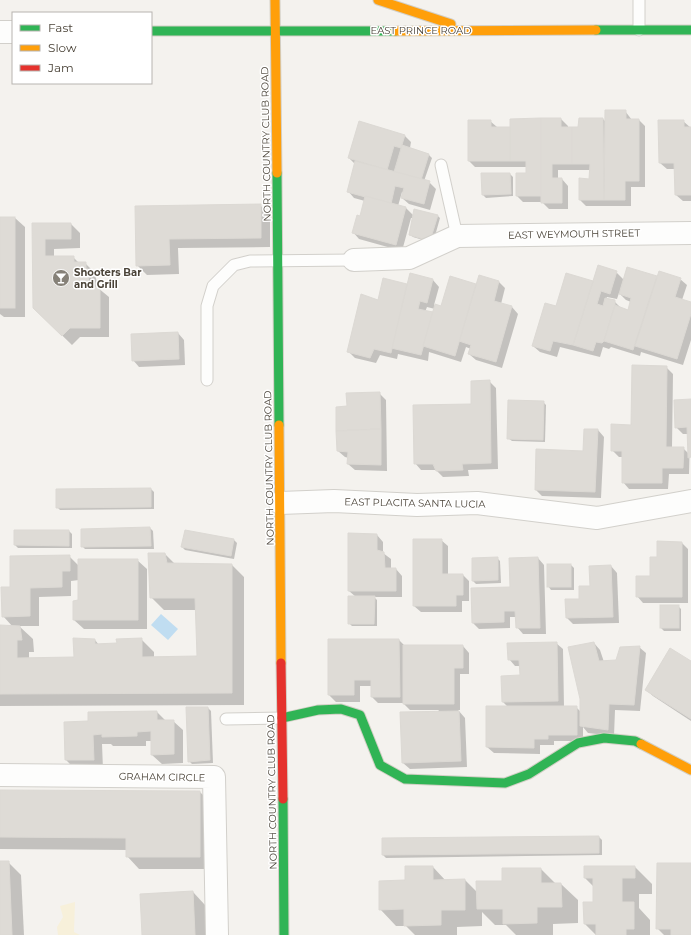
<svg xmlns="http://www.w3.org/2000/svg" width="691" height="935" font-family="Montserrat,sans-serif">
  <rect width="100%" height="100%" fill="#f4f2ee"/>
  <path fill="#f7f0da" d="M75,902L74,932L80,935H58L57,927L63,917L60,906Z"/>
  <path fill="#c0ddf1" d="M161,614L178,629L168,640L151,625Z"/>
  <g fill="#0003" fill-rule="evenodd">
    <path d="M625,111L632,120H639L645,126V187H631V206H586L580,200L590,180L591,170H558V179H562L568,186V209H549L542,202H523L517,196L527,174V167H475L469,161L490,121L497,127L511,128V120L561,119L568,126V128H579L580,119H603L606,122Z"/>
    <path d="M683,121L691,128V201H683L676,195V169H667L660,163Z"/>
    <path d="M360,122L405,136L411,142L410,148L429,155L432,158L424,181L429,182L436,189L430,210L409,204L402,198L404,193L402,192L398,206L406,208L413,215H437L440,218L433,243L413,237L410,234L413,218H411L402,251L359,239L353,232L361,217L365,201L354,198L348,191L355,164L349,158Z"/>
    <path d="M510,174L513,177V196L486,198L483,195Z"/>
    <path d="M260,205L270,215V247L178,248L179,274L147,275L137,265L136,207Z"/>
    <path d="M0,218H15L25,227V317H4L0,314Z"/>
    <path d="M33,224H71L80,233V248L54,249V257H73L79,263H85L95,273L98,288L109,297V337H80L72,345L34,308Z"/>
    <path d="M627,268L657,278L680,279L687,285L682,300L691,303V340L683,365L641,352L640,356L611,347L609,349L603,347L600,357L560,347L557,357L540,352L533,346L556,307L593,282L616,272L624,280ZM619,293L626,300L631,302L629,311L621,308L614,301L606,299L607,297L617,299Z"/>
    <path d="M480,276L499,282L505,288L501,304L512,307L518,314L502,368L476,360L469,354L471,349L466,347L461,362L429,352L428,361L398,354L397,359L380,355L376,363L355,358L348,351L379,301L384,280L408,286L433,280L439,287L434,305L442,307L450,278L477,285ZM427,307L435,309L433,314L425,312Z"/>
    <path d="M178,333L184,340L185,365L139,367L133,360Z"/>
    <path d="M666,367L673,374L672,448H683L689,454L688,434H683L676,427L691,400L689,474H669L668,489H629L623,482V457H619L612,450L632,426Z"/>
    <path d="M489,381L496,388L498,469L468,470L469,476L443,477L436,470H421L415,463L472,405Z"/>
    <path d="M379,393L386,400L387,471L355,470L348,464L349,458L345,457L338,451L348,407Z"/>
    <path d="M543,402L546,405L545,442L512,441L508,438Z"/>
    <path d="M598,430L604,437L601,498L542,496L536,490L584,452Z"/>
    <path d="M151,489L154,492V509L60,510L57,507Z"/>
    <path d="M150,528L153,531L154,549H85L82,546Z"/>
    <path d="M69,531L72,534V548H18L15,545Z"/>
    <path d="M377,535L383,542V553L391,559V569H396L402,576V597H374L377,600V626H352L349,623L356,597L349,591Z"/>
    <path d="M234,540L237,543L234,559L185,550L182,547Z"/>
    <path d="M441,540L448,546V575H463L469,581V601H462V612H421L414,606Z"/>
    <path d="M682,543L688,549V603H643L637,596L651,577L658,558Z"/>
    <path d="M165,554L175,564L232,565L244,577V705L0,706V626L13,627L3,616L11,588L69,556L79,566L137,560L147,569V629H84L74,620L79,601V580L71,581V596L39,597V626H19L33,639L34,652H29V659L75,658L95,640L99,645L118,644L141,639L154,652V658L198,657L196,610H164L151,597Z"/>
    <path d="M497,558L500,561L501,583L476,584L473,581Z"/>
    <path d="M538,558L544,565L546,634H523L517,627L516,617H510V628L479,629L473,623L511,588Z"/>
    <path d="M571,565L574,568V590H551L548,586Z"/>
    <path d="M611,566L617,573L619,623L573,624L567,618L591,587Z"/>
    <path d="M678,606L681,609V631H664L661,628Z"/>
    <path d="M329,640H399L405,646H463L469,653V674H460V710H458L465,718L467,767L410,769L403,763L439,710H410L403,703H378L372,697V686H360V702H336L329,695Z"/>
    <path d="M556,643L563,649L564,707H576L581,712L594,643L600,650L604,662L617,661L639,647L646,653L640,711L615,710L614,736L588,733L583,727V741H554V745H540V754L494,753L487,747L508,707L503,702L521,676V666H515L509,659Z"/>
    <path d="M691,662V721L653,696L646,690Z"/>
    <path d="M208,708L211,711L213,763L192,764L189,761Z"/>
    <path d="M157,712L166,721H173L183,730V763L162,764L152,755V741H146V746H113L111,744H102L103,769H75L66,760L89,722Z"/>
    <path d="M0,791L200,792L212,804V869H139L127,856V850L0,849Z"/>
    <path d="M599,837L602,840V855L386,858L383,855Z"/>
    <path d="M0,862H8L21,875L24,935H0Z"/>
    <path d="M691,864V935H664L657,928Z"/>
    <path d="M406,867H433L446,881L465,880L478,893L503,881L541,869L556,884H561L578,900V923L553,924V935H516L506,925H495L482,912V926L457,927V935H415L406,926H396L380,909L406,881Z"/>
    <path d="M585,867H635L652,884V894H639V908L650,920V935H596L585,924L584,903H594V887L585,878Z"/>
    <path d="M193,892L205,905L207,935H143Z"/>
  </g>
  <g fill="#dedbd6" stroke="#dcd9d4">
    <path d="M605,110H626V119H639V181H625V200H604Z"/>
    <path d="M541,118V196H516V173H526V161H510V119Z"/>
    <path d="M541,118H561V127H572V164H552V178H562V203H541Z"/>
    <path d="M579,118H603L604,200H579V178L589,179L590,164H572V127H578Z"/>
    <path d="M468,120H491V127H510V161H468Z"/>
    <path d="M658,120H684V127H691V195H675L674,163H659Z"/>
    <path d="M359,121L405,135L401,148L394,146L387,170L348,158Z"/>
    <path d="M402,145L429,154L421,180L394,172Z"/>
    <path d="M355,161L430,181L424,204L401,198L404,188L395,186L391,204L347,192Z"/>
    <path d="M481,173H510L511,194L482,195Z"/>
    <path d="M365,196L406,207L396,245L352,233L357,215L360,216Z"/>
    <path d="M261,204V238L169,239L170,265L136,266L135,206Z"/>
    <path d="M414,209L438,215L430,241L409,235Z"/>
    <rect x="0" y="217" width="15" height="91"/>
    <path d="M32,223H71V239H45V256H74V262H86V269H88L89,287H100V328H70L62,336L33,308Z"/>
    <path d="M598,265L617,271L610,294L601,291L597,304L603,306L605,298L615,300V305L604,341L602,343L596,342L593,351L573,345Z"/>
    <path d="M627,267L657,276L633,350L604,341L615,305L628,310L631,298L619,294Z"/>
    <path d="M659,271L681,278L675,297L691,302V314L677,359L635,346Z"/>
    <path d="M410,273L433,279L427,303L420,301L418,309L433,312L421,355L391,348Z"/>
    <path d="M566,273L593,281L573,345L553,341L550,351L532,346L545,303L556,306Z"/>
    <path d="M479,275L499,281L494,301L512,306L496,362L468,354L471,345L459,341Z"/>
    <path d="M450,276L476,284L455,356L423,346L435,304L441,306Z"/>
    <path d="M383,278L407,284L391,353L374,349L370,358L347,352L361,294L378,300Z"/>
    <path d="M178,332L179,359L132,361L131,334Z"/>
    <path d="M632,365L667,366L666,447H684L683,468H662V483H622V451H611V424L631,425Z"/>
    <path d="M490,380L491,463L462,464L463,470L436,471L433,464H414L413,405L471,404V381Z"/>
    <path d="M380,392L381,429L336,431V407L347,406L346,393Z"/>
    <path d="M691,399V457L688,458L687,427L675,428L674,400Z"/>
    <path d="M508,400L544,401L543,440L507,439Z"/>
    <path d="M381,429V465L347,464L348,452L337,451L336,431Z"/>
    <path d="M584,429H598L595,492L535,490L536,449L583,451Z"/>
    <path d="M151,488V507L56,508V489Z"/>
    <path d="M150,527L151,546L81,547V529Z"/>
    <path d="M14,530H69V546L14,545Z"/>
    <path d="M185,530L234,539L231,556L181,547Z"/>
    <path d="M348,533L377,534V550L384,552L385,568H396V591H348Z"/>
    <path d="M413,539H442V574H463V595H456V606H413Z"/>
    <path d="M657,541L682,542V597H636V576H650V557H657Z"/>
    <path d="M148,553H165L167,563L232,564V693L0,694V625L20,626L22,640H17V658L74,657L73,638L95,639V644L117,643L116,639L142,638V657L197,656L195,598H150Z"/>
    <path d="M70,555V571H62V587L30,588V616L2,617L1,587H10V556Z"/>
    <path d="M498,557V580L472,581V558Z"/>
    <path d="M538,557L540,628H516L515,611H504V622L472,623L471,588L510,587L509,558Z"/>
    <path d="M78,559H138V620H73V601L78,600Z"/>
    <rect x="547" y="564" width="24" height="23"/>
    <path d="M611,565L613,617L566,618L565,599H579V586H590L589,566Z"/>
    <path d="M348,596H375L374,624H348Z"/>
    <rect x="660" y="605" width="19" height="23"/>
    <path d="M328,639H399L400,697H371V680H354V695H328Z"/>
    <path d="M557,642L558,701L502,702L501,676L520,675L519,660H508L507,643Z"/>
    <path d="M594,642L599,661L616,660L620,647L640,646L634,705L609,704L608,730L580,726V699L568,647Z"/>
    <path d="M403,645H463V668H454V704H403Z"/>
    <path d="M670,648L691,661V719L645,690Z"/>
    <path d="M486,706H577V735H548V739H534V748L486,747Z"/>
    <path d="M186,707H208L210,760L188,762Z"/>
    <path d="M157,711V720H174V754L151,755V731L137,732V736L102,737V734L93,735L94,760H65L64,722L88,721V712Z"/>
    <path d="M459,711L461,761L402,763L400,712Z"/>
    <path d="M0,790L200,791V857H126V838L0,837Z"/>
    <path d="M599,836V853L382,855V838Z"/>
    <path d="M0,861H9L12,935H0Z"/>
    <path d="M657,863H691V935H671V929H656Z"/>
    <path d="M405,866H433V880L465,879V910H441V925L404,926V909L379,910V881L405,880Z"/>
    <path d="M584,866H635V878H622V902H634V929H626V935H596V924H584L583,902H593V878H584Z"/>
    <path d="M502,868H541V883H561L562,907H537V923L503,924V909H477L476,881H502Z"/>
    <path d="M193,891L195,935H142L140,894Z"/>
  </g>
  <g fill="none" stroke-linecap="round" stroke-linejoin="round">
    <g stroke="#d2d0cb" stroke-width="13">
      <g id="lane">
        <path d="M639,30V0"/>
        <path d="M441,165L457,236"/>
        <path d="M207,380V306L213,286L234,265L250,261L354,260"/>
        <path d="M226,719L282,718"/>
      </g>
    </g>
    <g stroke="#d2d0cb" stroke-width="24">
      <g id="street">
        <path d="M0,32H13"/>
        <path d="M354,260L409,258L457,236L691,233"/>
        <path d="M280,503L334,501L417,505L477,503L597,518L691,501"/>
        <path d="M0,775L214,777L217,935"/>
      </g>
    </g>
    <g stroke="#d3cfc5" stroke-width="11">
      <g id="fast">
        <path d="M596,30H691"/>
        <path d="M151,31H395"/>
        <path d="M277,173L279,425"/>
        <path d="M282,718L318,710L341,709L360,715L380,765L405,779L505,783L529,774L578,743L604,738L635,741L641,744"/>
        <path d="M283,799L284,935"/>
      </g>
    </g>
    <g stroke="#d3cfc5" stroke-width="11">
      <g id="slow">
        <path d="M275,0L277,173"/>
        <path d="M378,0L451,24"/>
        <path d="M395,31L596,30"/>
        <path d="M279,425L281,663"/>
        <path d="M641,744L691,770"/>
      </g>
    </g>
    <g stroke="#d3cfc5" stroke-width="11">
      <path id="jam" d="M281,663L283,799"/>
    </g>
    <use href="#lane" stroke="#fdfdfc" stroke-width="11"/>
    <use href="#street" stroke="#fdfdfc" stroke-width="22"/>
    <use href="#fast" stroke="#30b455" stroke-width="9"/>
    <use href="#slow" stroke="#ff9f0a" stroke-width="9"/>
    <use href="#jam" stroke="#e5322d" stroke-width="9"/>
  </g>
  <defs>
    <g id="bar-disc" transform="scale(0.9)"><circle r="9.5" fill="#868178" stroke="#fff"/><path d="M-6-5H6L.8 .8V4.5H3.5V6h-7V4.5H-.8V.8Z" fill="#fff"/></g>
  </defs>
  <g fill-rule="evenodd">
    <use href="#bar-disc" x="61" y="278"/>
  </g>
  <g text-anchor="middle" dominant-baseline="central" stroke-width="3" stroke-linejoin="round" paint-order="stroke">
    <g font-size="10" fill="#4b4439" stroke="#fff">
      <text x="421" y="30">EAST PRINCE ROAD</text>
      <text transform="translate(266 144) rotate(-91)">NORTH COUNTRY CLUB ROAD</text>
      <text transform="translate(574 234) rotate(-1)">EAST WEYMOUTH STREET</text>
      <text transform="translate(269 468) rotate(-91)">NORTH COUNTRY CLUB ROAD</text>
      <text transform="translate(415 503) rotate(1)">EAST PLACITA SANTA LUCIA</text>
      <text transform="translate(162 777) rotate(1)">GRAHAM CIRCLE</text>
      <text transform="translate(272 792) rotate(-91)">NORTH COUNTRY CLUB ROAD</text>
    </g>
    <g font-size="10" font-weight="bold" fill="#4b4439" stroke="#fff" text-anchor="start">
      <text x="74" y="272">Shooters Bar<tspan x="74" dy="12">and Grill</tspan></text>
    </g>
  </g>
  <rect x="12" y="12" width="140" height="72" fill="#ffffff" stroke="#b7b4b0"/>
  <rect x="20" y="25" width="20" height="6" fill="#30b455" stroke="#b7b4b0"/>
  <text x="48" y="32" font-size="12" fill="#4b4439">Fast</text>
  <rect x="20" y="45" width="20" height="6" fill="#ff9f0a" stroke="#b7b4b0"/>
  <text x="48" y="52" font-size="12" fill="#4b4439">Slow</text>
  <rect x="20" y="65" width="20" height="6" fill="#e5322d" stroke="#b7b4b0"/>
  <text x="48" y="72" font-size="12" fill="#4b4439">Jam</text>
</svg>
